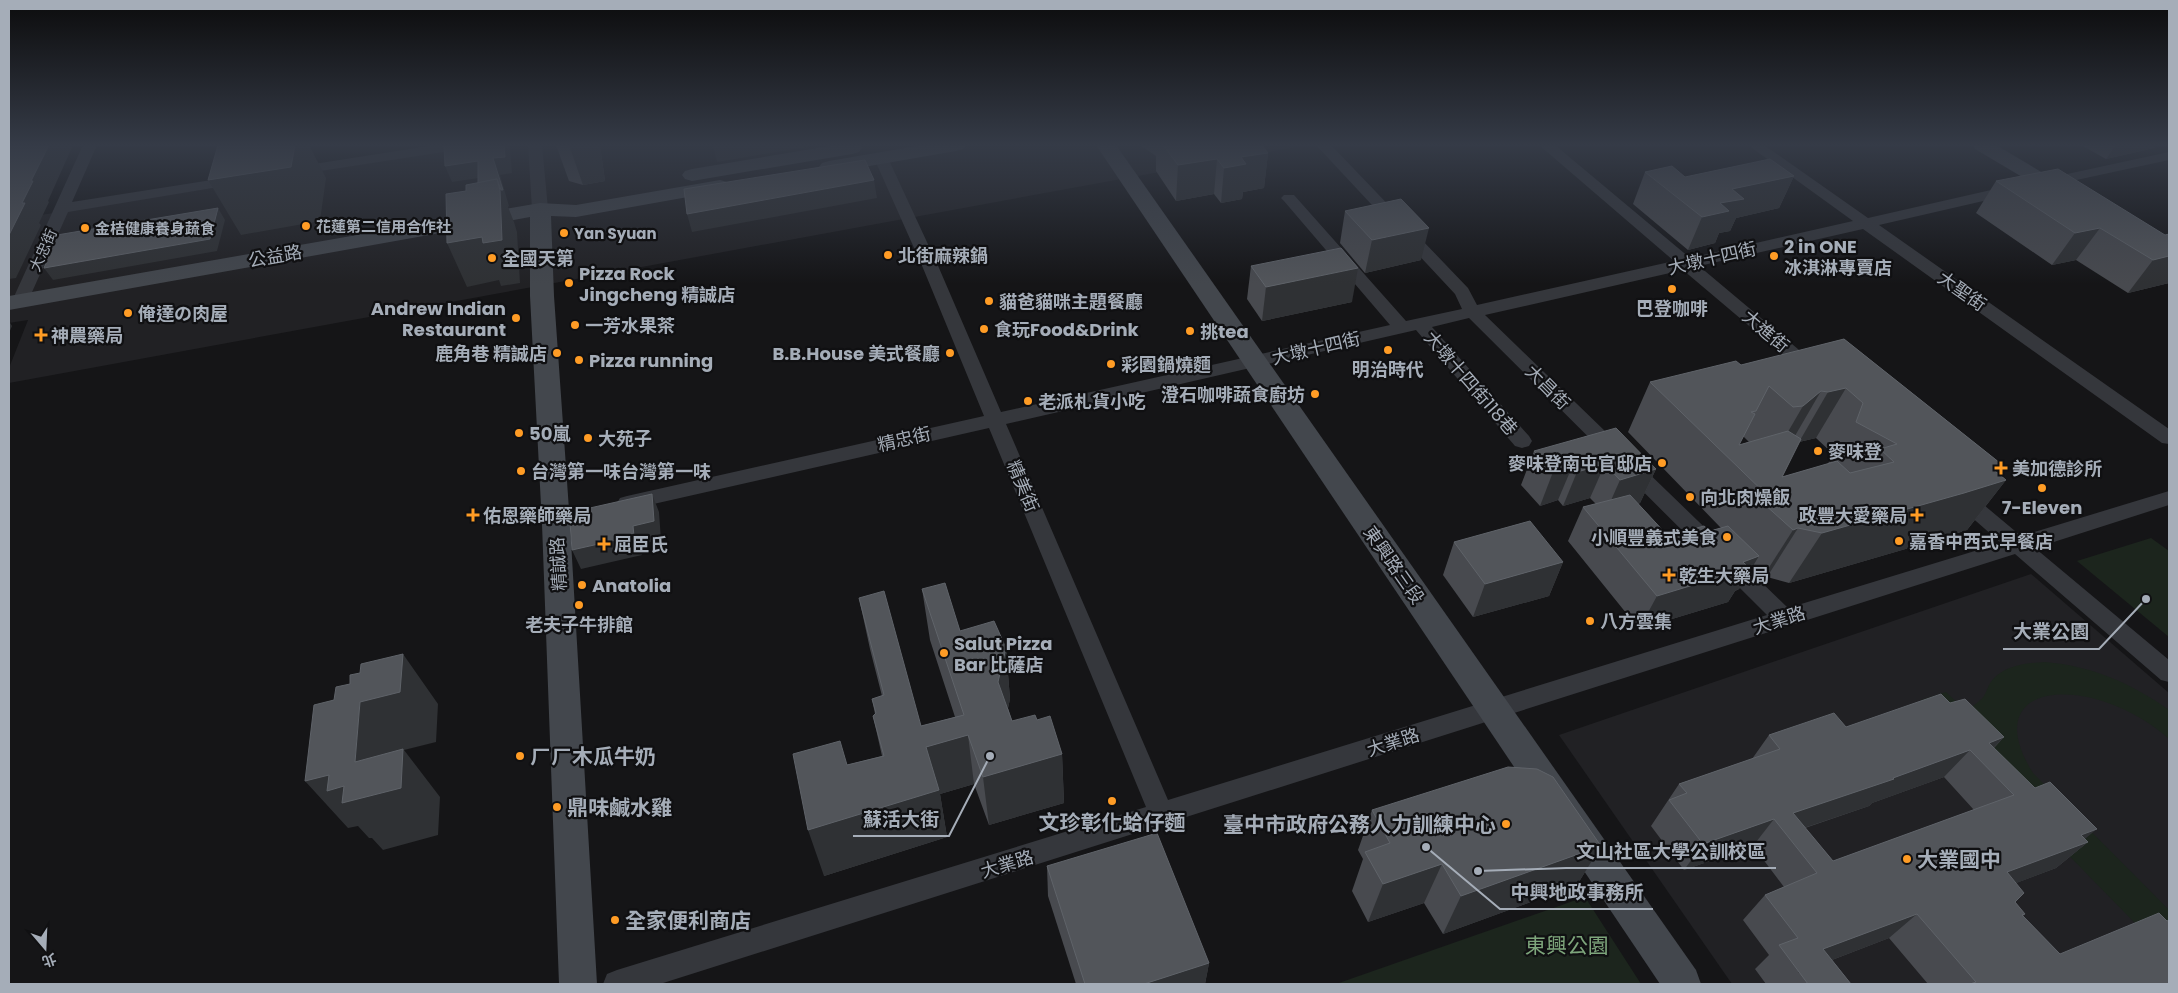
<svg xmlns="http://www.w3.org/2000/svg" width="2178" height="993" font-family="Poppins,'Noto Sans TC','Noto Sans JP',sans-serif">
  <rect width="100%" height="100%" fill="#151517"/>
  <g fill="#212124">
    <path d="M484,145H1307L9,383V368L28,320L9,323V220Z"/>
    <path d="M2031,574L2169,693V984H1732L1559,735Z"/>
  </g>
  <g fill="#1c251d">
    <path d="M2151,538L2169,551V637L2077,561Z"/>
    <path d="M2045,662C2092,666 2131,683 2169,710V739C2148,720 2120,705 2092,698C2029,684 1995,713 2033,773L2169,910V958L1954,738L1921,700L1946,692L1966,711C1971,707 1980,702 1984,696C1986,693 1987,689 1989,685C2000,666 2024,663 2045,662Z"/>
    <path d="M1585,897L1641,984H1336Z"/>
  </g>
  <g fill="none" stroke-linecap="round" stroke-linejoin="round">
    <g fill="#35373c" fill-rule="evenodd">
      <path d="M83,145H97L72,202L237,176L244,180L237,184L68,212L28,301L26,305H14L12,301Z"/>
      <path d="M435,145H470L463,149L295,175L288,171L295,167Z"/>
      <path d="M528,145H542L548,209L540,214L532,209Z"/>
      <path d="M1316,145H1331L1468,288L1477,305L1674,261L1539,145H1555L1690,258L1853,221L1748,145H1764L1868,218L2013,185L2018,187L2021,190L2018,193L1879,225L2169,429V444L2162,443L1863,229L1699,266L1817,365L1820,369L1817,373H1805L1683,270L1485,315L1788,608L2001,543L1952,500L1949,495L1952,490L1959,488L1966,490L2021,536L2169,491V505L2035,548L2169,660V682L2161,680L2015,554L660,984H603L607,974L617,970L1146,807L989,428L627,510L620,508L617,503L620,498L627,496L984,416L923,268L874,158L876,155H886L888,158L939,268L1001,412L1390,325L1284,201L1281,198L1284,195H1294L1406,321L1462,309L1455,294ZM1469,318L1767,615L1168,800L1006,424L1416,330L1515,446L1522,448L1529,446L1532,441L1529,436L1432,327Z"/>
      <path d="M2169,152V160L2044,187L2037,183L2044,179Z"/>
    </g>
    <g fill="#43474d" fill-rule="evenodd">
      <path d="M835,145H860L862,148L859,152L852,154L692,181L685,179L682,175L685,171L692,169Z"/>
      <path d="M922,145H966L963,149L956,151L829,173L822,171L819,167L822,163L829,161Z"/>
      <path d="M1096,145H1116L1696,970L1701,984H1660Z"/>
      <path d="M1972,145H1996L2070,189L2073,193L2070,197L2063,199L2056,197L1975,149Z"/>
      <path d="M720,180L727,182L730,186L727,190L576,217L551,216L554,296L570,524L597,984H559L542,524L530,296V217L9,310V296L540,203L576,205Z"/>
    </g>
  </g>
  <g fill="#484a4f" fill-rule="evenodd">
    <path d="M556,145H600L605,181L583,185L569,181Z"/>
    <path d="M1140,145H1262L1268,153L1264,188L1243,192L1242,199L1221,203L1214,194L1176,201L1156,171V156Z"/>
    <path d="M2081,145H2157L2154,148L2106,159Z"/>
    <path d="M1645,172L1685,177L1794,176L1779,208L1736,218L1730,231L1719,233L1715,243L1688,250L1633,204Z"/>
    <path d="M1996,181L2165,235L2169,283L2128,293L2076,260L2052,265L1976,213Z"/>
    <path d="M1345,211L1421,260L1365,273L1340,243Z"/>
    <path d="M1251,266L1352,302L1262,321L1247,299Z"/>
    <path d="M1844,339L2005,467L1999,474L2006,480L1967,530L1926,543L1789,583L1767,577L1761,580L1751,569L1739,589L1735,591L1728,602L1639,629L1568,541L1583,507L1596,504L1590,498L1563,506L1558,500L1540,506L1521,485L1534,451L1656,469L1640,503L1638,504L1668,536L1710,531L1721,528L1628,432L1650,382L1741,365ZM1743,436L1749,442L1739,445ZM1816,438L1832,453L1828,464L1782,477L1799,442Z"/>
    <path d="M1454,542L1563,562L1549,596L1473,617L1443,575Z"/>
    <path d="M922,589L960,631L1006,648L1010,699L1008,708L1012,721L1037,720L1062,754L1064,803L989,825L974,784L940,794L947,837L824,876L847,765L882,756L873,716L875,714L872,699L882,696L870,649L859,598L921,726L955,717L930,640Z"/>
    <path d="M1950,703L2004,737L1994,748L2088,842L2056,868L2016,883L2015,902L2025,914L2023,916L2060,954L2169,984H1928L1889,938L1832,960L1851,984H1766L1755,969L1769,955L1743,920L1765,895L1784,887L1753,846L1684,870L1651,826L1679,784L1752,759L1769,735L1846,727ZM1944,777L1974,810L1833,861L1805,828L1869,806L1872,803Z"/>
    <path d="M1372,810L1601,846L1577,885L1443,934L1424,903L1368,922L1352,891L1363,859L1358,850Z"/>
    <path d="M1047,866L1209,963L1205,984H1076L1048,896Z"/>
  </g>
  <g fill="#2f3134">
    <path d="M49,145H73L48,201L49,202L39,223L41,225L16,278L9,279V235L31,181Z"/>
    <path d="M295,145H309L326,178L320,221L241,235L208,180Z"/>
    <path d="M504,145H508L510,148L512,173L500,175L509,206L508,207L514,222L517,232L520,283L501,286L499,280L467,287L447,243L493,158Z"/>
    <path d="M569,145H600L605,181L583,185Z"/>
    <path d="M713,145H818L717,162Z"/>
    <path d="M2116,145H2157L2154,148L2106,159Z"/>
    <path d="M1268,153L1264,188L1243,192L1242,199L1221,203L1224,168L1241,157Z"/>
    <path d="M1217,159L1214,194L1176,201L1178,165Z"/>
    <path d="M478,161L485,177L452,182L445,166Z"/>
    <path d="M1794,176L1779,208L1736,218L1730,231L1719,233L1715,243L1688,250L1702,217L1732,189Z"/>
    <path d="M874,180L877,198L692,232L687,214Z"/>
    <path d="M218,208L225,220L217,251L53,280L44,268Z"/>
    <path d="M1429,228L1421,260L1365,273L1372,240Z"/>
    <path d="M2100,228L2076,260L2052,265L2075,233Z"/>
    <path d="M2169,256V283L2128,293L2153,260Z"/>
    <path d="M1358,268L1352,302L1262,321L1266,287Z"/>
    <path d="M9,321L12,326L9,333Z"/>
    <path d="M1846,388L1816,438L1799,442L1828,392Z"/>
    <path d="M1821,391L1792,441L1774,456L1803,406Z"/>
    <path d="M1605,464L1590,498L1563,506L1577,472Z"/>
    <path d="M1572,467L1558,500L1540,506L1553,472Z"/>
    <path d="M2005,467L1991,484L2006,480L1967,530L1926,543L1789,583L1822,533Z"/>
    <path d="M1656,469L1640,503L1605,514L1620,480Z"/>
    <path d="M652,494L659,512L661,540L640,544L642,555L581,569L572,550L633,526Z"/>
    <path d="M1798,528L1767,577L1761,580L1793,530Z"/>
    <path d="M1759,556L1739,589L1735,591L1728,602L1639,629L1657,596Z"/>
    <path d="M1563,562L1549,596L1473,617L1485,584Z"/>
    <path d="M1006,648L1010,699L1003,731L998,682Z"/>
    <path d="M403,654L438,704L436,742L404,750L440,797L438,835L383,850L372,838H369L358,826L348,828L305,781L355,762L360,702Z"/>
    <path d="M968,735L974,784L940,794L947,837L824,876L808,830L926,747Z"/>
    <path d="M2004,737L1981,761L1989,743Z"/>
    <path d="M1970,750L1944,777L1872,803L1869,806L1786,834L1793,813Z"/>
    <path d="M1062,754L1064,803L989,825L983,777Z"/>
    <path d="M1774,819L1753,846L1684,870L1703,844Z"/>
    <path d="M2097,829L2075,847L2088,842L2056,868L1977,898L2007,872L2081,835Z"/>
    <path d="M1601,846L1577,885L1443,934L1461,896Z"/>
    <path d="M1442,864L1424,903L1368,922L1383,884Z"/>
    <path d="M1917,914L1889,938L1798,973L1823,949Z"/>
    <path d="M1209,963L1205,984H1144Z"/>
  </g>
  <g fill="#52555a" stroke="#5f6369" fill-rule="evenodd">
    <path d="M9,145H49L31,181H33L22,203H25L9,235Z"/>
    <path d="M218,145H295L291,167L208,180Z"/>
    <path d="M444,145H504L505,157L493,158L503,190H501L497,179L478,183V161L445,166Z"/>
    <path d="M1163,145H1262L1268,153L1241,157L1246,164L1224,168L1217,159L1178,165Z"/>
    <path d="M1770,159L1794,176L1732,189L1744,199L1720,203L1729,211L1702,217L1645,172L1672,166L1685,177Z"/>
    <path d="M865,160L874,180L687,214L684,189Z"/>
    <path d="M2058,169L2165,235L2169,234V256L2153,260L2100,228L2075,233L1996,181Z"/>
    <path d="M497,179L500,190L502,240L483,243L482,237L447,243L446,194L466,191V185Z"/>
    <path d="M1401,199L1429,228L1372,240L1345,211Z"/>
    <path d="M218,208L210,239L44,268L57,235Z"/>
    <path d="M1341,248L1358,268L1266,287L1251,266Z"/>
    <path d="M1844,339L2005,467L1995,471L2006,480L1964,493L1822,533L1798,528L1793,530L1763,503L1772,500L1650,382L1736,361L1741,365ZM1769,386L1793,407L1803,406L1821,391L1828,392L1846,388L1863,403L1856,422L1897,444L1880,449L1894,462L1850,473L1837,461L1782,477L1801,439L1788,431L1739,445L1755,414L1751,412L1756,411Z"/>
    <path d="M1616,428L1656,469L1620,480L1605,464L1577,472L1572,467L1553,472L1534,451Z"/>
    <path d="M652,494L654,521L633,526L634,536L572,550L570,522L581,510Z"/>
    <path d="M1630,495L1668,536L1704,526L1710,531L1728,526L1759,556L1743,562L1749,568L1657,596L1583,507Z"/>
    <path d="M1530,521L1563,562L1485,584L1454,542Z"/>
    <path d="M945,583L960,631L994,621L1006,648L998,682L1012,721L1035,715L1037,720L1050,716L1062,754L983,777L968,735L926,747L939,790L808,830L793,754L840,741L847,765L884,756L873,716L876,713L872,699L884,695L859,598L884,591L921,726L964,715L922,589Z"/>
    <path d="M403,654L400,692L360,702L355,762L403,749L401,788L342,803L344,786L327,791L329,775L305,781L314,705L334,700L336,687L350,684V675L360,673L361,664Z"/>
    <path d="M1941,694L1950,703L1965,699L2004,737L1989,743L2035,788L2050,782L2097,829L2081,835L2088,842L2007,872L2024,893L2015,902L2025,914L2022,915L2060,954L2159,913L2167,921L2169,920V984H1970L1976,982L1917,914L1823,949L1851,984H1808L1779,945L1798,938L1765,895L1817,873L1774,819L1703,844L1669,800L1687,793L1679,784L1780,749L1769,735L1834,713L1846,727ZM1970,750L2014,795L1833,861L1793,813L1894,779L1893,778Z"/>
    <path d="M1508,767L1537,769L1553,777L1601,846L1461,896L1442,864L1383,884L1365,852L1390,843L1372,810Z"/>
    <path d="M1157,833L1209,963L1144,984H1085L1047,866Z"/>
  </g>
  <linearGradient id="sky" x2="0" y2="1"><stop stop-color="#0c0c0d"/><stop offset="0.51" stop-color="#353b47"/><stop offset="1" stop-color="#353b47" stop-opacity="0"/></linearGradient>
  <rect width="2178" height="284" fill="url(#sky)"/>
  <g fill="#ff9c25" stroke="#101012" stroke-width="2">
    <circle cx="306" cy="226" r="5"/>
    <circle cx="85" cy="228" r="5"/>
    <circle cx="564" cy="233" r="5"/>
    <circle cx="888" cy="255" r="5"/>
    <circle cx="1774" cy="256" r="5"/>
    <circle cx="492" cy="258" r="5"/>
    <circle cx="569" cy="283" r="5"/>
    <circle cx="1672" cy="289" r="5"/>
    <circle cx="989" cy="301" r="5"/>
    <circle cx="128" cy="313" r="5"/>
    <circle cx="516" cy="318" r="5"/>
    <circle cx="575" cy="325" r="5"/>
    <circle cx="984" cy="329" r="5"/>
    <circle cx="1190" cy="331" r="5"/>
    <path d="M38.5 327.5h5v5h5v5h-5v5h-5v-5h-5v-5h5z"/>
    <circle cx="1388" cy="350" r="5"/>
    <circle cx="557" cy="353" r="5"/>
    <circle cx="950" cy="353" r="5"/>
    <circle cx="579" cy="360" r="5"/>
    <circle cx="1111" cy="364" r="5"/>
    <circle cx="1315" cy="394" r="5"/>
    <circle cx="1028" cy="401" r="5"/>
    <circle cx="519" cy="433" r="5"/>
    <circle cx="588" cy="438" r="5"/>
    <circle cx="1818" cy="451" r="5"/>
    <circle cx="1662" cy="463" r="5"/>
    <path d="M1998.5 460.5h5v5h5v5h-5v5h-5v-5h-5v-5h5z"/>
    <circle cx="521" cy="471" r="5"/>
    <circle cx="2042" cy="488" r="5"/>
    <circle cx="1690" cy="497" r="5"/>
    <path d="M470.5 507.5h5v5h5v5h-5v5h-5v-5h-5v-5h5z"/>
    <path d="M1914.5 507.5h5v5h5v5h-5v5h-5v-5h-5v-5h5z"/>
    <circle cx="1727" cy="537" r="5"/>
    <circle cx="1899" cy="541" r="5"/>
    <path d="M601.5 536.5h5v5h5v5h-5v5h-5v-5h-5v-5h5z"/>
    <path d="M1666.5 567.5h5v5h5v5h-5v5h-5v-5h-5v-5h5z"/>
    <circle cx="582" cy="585" r="5"/>
    <circle cx="579" cy="605" r="5"/>
    <circle cx="1590" cy="621" r="5"/>
    <circle cx="944" cy="653" r="5"/>
    <circle cx="520" cy="756" r="5"/>
    <circle cx="1112" cy="801" r="5"/>
    <circle cx="557" cy="807" r="5"/>
    <circle cx="1506" cy="824" r="5"/>
    <circle cx="1907" cy="859" r="5"/>
    <circle cx="615" cy="920" r="5"/>
  </g>
  <g text-anchor="middle" dominant-baseline="central" stroke-width="4.5" stroke-linejoin="round" paint-order="stroke">
    <g font-size="15" font-weight="bold" fill="#a5adb8" stroke="#101012" text-anchor="start">
      <text x="316" y="226">花蓮第二信用合作社</text>
      <text x="95" y="228">金桔健康養身蔬食</text>
      <text x="574" y="233">Yan Syuan</text>
    </g>
    <g font-size="15" fill="#a5adb8" stroke="#101012">
      <text transform="translate(43 250) rotate(-66)">大忠街</text>
    </g>
    <g font-size="18" font-weight="bold" fill="#a5adb8" stroke="#101012" text-anchor="start">
      <text x="1784" y="246">2 in ONE<tspan x="1784" dy="21">冰淇淋專賣店</tspan></text>
      <text x="898" y="255">北街麻辣鍋</text>
      <text x="502" y="258">全國天第</text>
      <text x="579" y="273">Pizza Rock<tspan x="579" dy="21">Jingcheng 精誠店</tspan></text>
      <text x="999" y="301">貓爸貓咪主題餐廳</text>
      <text x="506" y="308" text-anchor="end">Andrew Indian<tspan x="506" dy="21">Restaurant</tspan></text>
      <text x="1672" y="308" text-anchor="middle">巴登咖啡</text>
      <text x="138" y="313">俺達の肉屋</text>
      <text x="585" y="325">一芳水果茶</text>
      <text x="994" y="329">食玩Food&amp;Drink</text>
      <text x="1200" y="331">挑tea</text>
      <text x="51" y="335">神農藥局</text>
      <text x="547" y="353" text-anchor="end">鹿角巷 精誠店</text>
      <text x="940" y="353" text-anchor="end">B.B.House 美式餐廳</text>
      <text x="589" y="360">Pizza running</text>
      <text x="1121" y="364">彩園鍋燒麵</text>
      <text x="1388" y="369" text-anchor="middle">明治時代</text>
      <text x="1305" y="394" text-anchor="end">澄石咖啡蔬食廚坊</text>
      <text x="1038" y="401">老派札貨小吃</text>
      <text x="529" y="433">50嵐</text>
      <text x="598" y="438">大苑子</text>
      <text x="1828" y="451">麥味登</text>
      <text x="1652" y="463" text-anchor="end">麥味登南屯官邸店</text>
      <text x="2012" y="468">美加德診所</text>
      <text x="531" y="471">台灣第一味台灣第一味</text>
      <text x="1700" y="497">向北肉燥飯</text>
      <text x="2042" y="507" text-anchor="middle">7-Eleven</text>
      <text x="483" y="515">佑恩藥師藥局</text>
      <text x="1907" y="515" text-anchor="end">政豐大愛藥局</text>
      <text x="1717" y="537" text-anchor="end">小順豐義式美食</text>
      <text x="1909" y="541">嘉香中西式早餐店</text>
      <text x="614" y="544">屈臣氏</text>
      <text x="1679" y="575">乾生大藥局</text>
      <text x="592" y="585">Anatolia</text>
      <text x="1600" y="621">八方雲集</text>
      <text x="579" y="624" text-anchor="middle">老夫子牛排館</text>
      <text x="954" y="643">Salut Pizza<tspan x="954" dy="21">Bar 比薩店</tspan></text>
    </g>
    <g font-size="18" fill="#a5adb8" stroke="#101012">
      <text transform="translate(275 256) rotate(-10)">公益路</text>
      <text transform="translate(1712 258) rotate(-13)">大墩十四街</text>
      <text transform="translate(1962 291) rotate(35)">大聖街</text>
      <text transform="translate(1766 331) rotate(40)">大進街</text>
      <text transform="translate(1316 348) rotate(-13)">大墩十四街</text>
      <text transform="translate(1471 383) rotate(49)">大墩十四街118巷</text>
      <text transform="translate(1548 387) rotate(45)">大昌街</text>
      <text transform="translate(904 439) rotate(-13)">精忠街</text>
      <text transform="translate(1023 486) rotate(67)">精美街</text>
      <text transform="translate(558 564) rotate(-93)">精誠路</text>
      <text transform="translate(1394 565) rotate(55)">東興路三段</text>
      <text transform="translate(1779 620) rotate(-18)">大業路</text>
      <text transform="translate(1393 742) rotate(-18)">大業路</text>
      <text transform="translate(1007 864) rotate(-17)">大業路</text>
    </g>
    <g font-size="21" font-weight="bold" fill="#a5adb8" stroke="#101012" text-anchor="start">
      <text x="530" y="756">ㄏㄏ木瓜牛奶</text>
      <text x="567" y="807">鼎味鹹水雞</text>
      <text x="1112" y="822" text-anchor="middle">文珍彰化蛤仔麵</text>
      <text x="1496" y="824" text-anchor="end">臺中市政府公務人力訓練中心</text>
      <text x="1917" y="859">大業國中</text>
      <text x="625" y="920">全家便利商店</text>
    </g>
    <g font-size="21" fill="#7da57b" stroke="#101012">
      <text x="1567" y="945">東興公園</text>
    </g>
  </g>
  <path fill="none" stroke="#a5adb8" stroke-width="2" d="M2146 599L2099 649H2003M990 756L949 836H853M1478 871L1566 868H1776M1426 847L1500 909H1653"/>
  <g fill="#a5adb8" stroke="#101012" stroke-width="2">
    <circle cx="2146" cy="599" r="5"/>
    <circle cx="990" cy="756" r="5"/>
    <circle cx="1478" cy="871" r="5"/>
    <circle cx="1426" cy="847" r="5"/>
  </g>
  <g font-size="19" text-anchor="middle" font-weight="bold" fill="#a5adb8" stroke="#101012" stroke-width="4.5" stroke-linejoin="round" paint-order="stroke">
    <text x="2051" y="638">大業公園</text>
    <text x="901" y="826">蘇活大街</text>
    <text x="1671" y="858">文山社區大學公訓校區</text>
    <text x="1577" y="899">中興地政事務所</text>
  </g>
  <rect width="2178" height="993" fill="none" stroke="#a5adb8" stroke-width="20"/>
  <g transform="translate(45 948) rotate(161)" stroke="#101012" stroke-width="4" paint-order="stroke">
  <path d="M0-4L9 19L0 12L-9 19Z" fill="#a5adb8"/>
  <text y="-8" font-size="14" font-weight="bold" text-anchor="middle" fill="#a5adb8">北</text>
  </g>
</svg>
